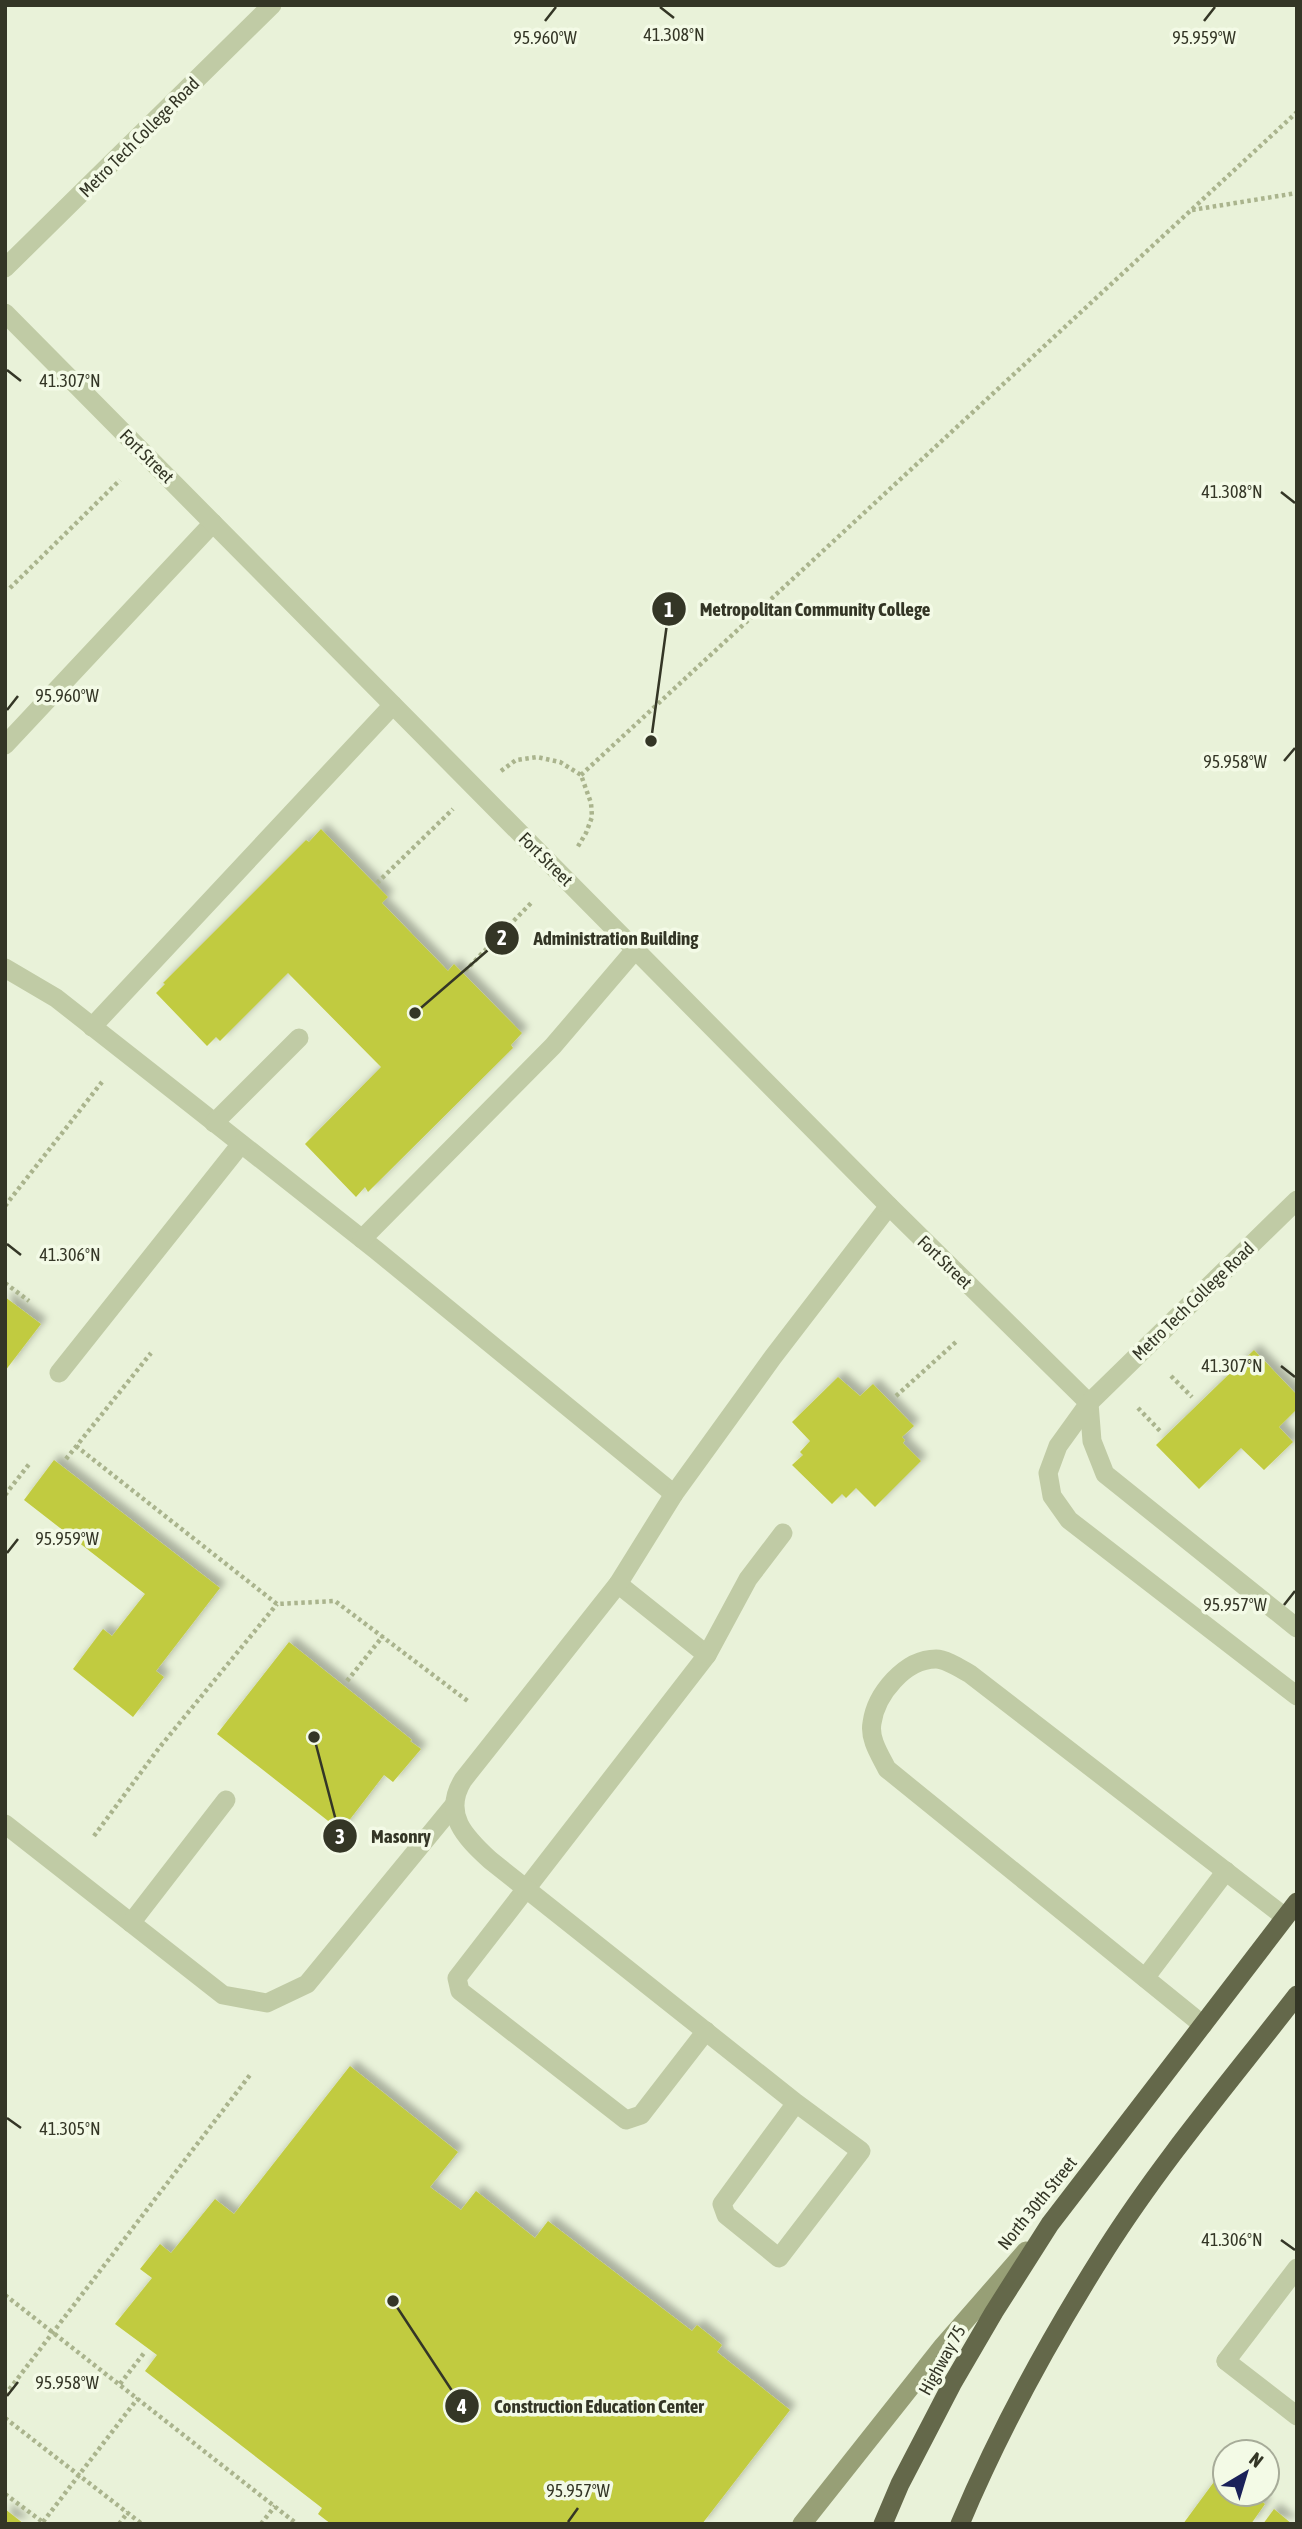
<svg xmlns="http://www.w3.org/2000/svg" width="1302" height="2529" font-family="'Asap Condensed',sans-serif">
  <defs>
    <filter id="shadow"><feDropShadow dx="6" dy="-6" stdDeviation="3.5" flood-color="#0004"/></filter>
  </defs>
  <rect width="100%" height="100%" fill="#e9f2d9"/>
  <g fill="#c1cb3f" filter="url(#shadow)">
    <path d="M321,829L388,897L382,903L448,971L454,964L522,1033L511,1045L513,1048L368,1192L365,1187L356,1197L305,1144L381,1067L288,973L220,1041L216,1037L207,1046L156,993L165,984L163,983L306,840L309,842Z"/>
    <path d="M5,1297L41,1324L5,1371Z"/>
    <path d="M1254,1350L1297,1395V1409L1279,1427L1293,1442L1264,1470L1241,1448L1199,1489L1156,1445Z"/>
    <path d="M838,1377L860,1396L873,1384L914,1426L902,1437L905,1440L903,1443L921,1461L875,1507L856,1488L846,1498L842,1494L832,1504L792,1465L803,1455L800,1452L810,1441L792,1422Z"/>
    <path d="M54,1460L220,1588L156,1671L164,1677L133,1717L73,1669L103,1629L112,1636L145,1594L24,1500Z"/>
    <path d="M289,1642L412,1740L410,1741L421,1749L393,1782L384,1775L341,1831L217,1734Z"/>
    <path d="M350,2066L458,2152L430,2187L461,2210L476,2191L535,2238L548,2221L692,2331L697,2325L722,2345L717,2352L790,2410L702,2524H331L318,2514L322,2508L145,2371L157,2355L115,2324L152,2278L140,2269L160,2244L171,2253L215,2199L234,2214Z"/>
    <path d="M1222,2471L1225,2473V2494H1261L1258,2498L1265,2504L1251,2524H1183Z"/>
    <path d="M5,2509L24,2524H5Z"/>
    <path d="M1274,2509L1292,2524H1263Z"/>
  </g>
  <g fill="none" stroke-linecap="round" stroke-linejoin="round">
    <g stroke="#aab48d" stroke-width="4.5" stroke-dasharray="3.5 3.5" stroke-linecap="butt">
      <path d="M1192,210L1297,193"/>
      <path d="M10,588L120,480"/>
      <path d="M501,771L516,760L537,757L560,762L581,775L591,803L592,817L586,833L577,848"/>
      <path d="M581,775L1297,112"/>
      <path d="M377,883L453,809"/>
      <path d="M465,971L532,902"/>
      <path d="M5,1206L102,1082"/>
      <path d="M5,1283L29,1301"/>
      <path d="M1171,1376L1192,1397"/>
      <path d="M896,1396L957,1341"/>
      <path d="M1138,1408L1162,1433"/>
      <path d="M76,1446L277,1604L335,1601L469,1702"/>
      <path d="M66,1459L151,1353"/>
      <path d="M5,1495L30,1463"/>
      <path d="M347,1681L383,1636"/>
      <path d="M94,1836L159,1748L277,1604"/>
      <path d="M5,2295L297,2524"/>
      <path d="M120,2384L144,2353"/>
      <path d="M5,2395L250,2075"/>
      <path d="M5,2418L142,2524"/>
      <path d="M5,2494L44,2523"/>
      <path d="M43,2522L138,2398"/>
      <path d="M119,2524L128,2512"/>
      <path d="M261,2524L275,2506"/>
    </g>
    <g stroke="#c0cba5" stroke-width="19">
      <path d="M5,745L213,523"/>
      <path d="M5,968L56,998L191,1104L376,1250L674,1494"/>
      <path d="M92,1027L393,705"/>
      <path d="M214,1123L299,1038"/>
      <path d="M362,1239L553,1046L635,950"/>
      <path d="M59,1373L241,1144"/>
      <path d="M618,1584L707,1655L457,1978L460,1991L626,2120L641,2115L706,2031"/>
      <path d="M707,1655L748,1579L783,1533"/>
      <path d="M5,1824L223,1995L267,2003L307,1984L454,1805"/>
      <path d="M131,1923L226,1800"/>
      <path d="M1145,1978L1226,1871"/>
      <path d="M1203,2025L887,1769C880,1755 869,1739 872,1723C876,1694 905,1659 936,1659C946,1659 961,1669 970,1674L1285,1917"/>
      <path d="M796,2103L722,2204L726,2215L779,2258L861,2151L796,2103L490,1860C465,1837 442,1814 463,1780L618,1584L674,1494L773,1357L889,1206"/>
      <path d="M1226,2361L1297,2268"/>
    </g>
    <g stroke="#c0cba5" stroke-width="19">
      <path d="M5,268L272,5"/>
      <path d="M5,313L889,1206L1089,1403L1092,1441L1105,1474L1297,1628"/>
      <path d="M1297,1200L1089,1403L1058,1446L1048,1473L1052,1496L1069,1520L1297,1696"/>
      <path d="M1226,2361L1297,2416"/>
    </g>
    <path stroke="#979f76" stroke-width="19" d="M802,2524L943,2346L1026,2251"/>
    <g stroke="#64684a" stroke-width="19">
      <path d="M883,2524L900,2484L952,2384L994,2312L1050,2224L1297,1902"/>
      <path d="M960,2524C1000,2429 1050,2338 1105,2251C1162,2161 1232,2079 1297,1995"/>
    </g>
  </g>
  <path fill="none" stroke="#343626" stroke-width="2.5" d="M660,7L674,18M545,21L556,7M1204,21L1215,7M7,370L21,381M1281,492L1295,503M7,710L18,696M1284,761L1295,748M7,1244L21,1255M1281,1366L1295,1377M7,1553L18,1539M1284,1605L1295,1591M7,2118L21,2128M1281,2240L1295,2250M7,2396L18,2382M568,2522L578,2508"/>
  <g text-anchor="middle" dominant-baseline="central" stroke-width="7" stroke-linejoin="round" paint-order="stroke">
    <g font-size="18" fill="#343626" stroke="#f3fae6">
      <text transform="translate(139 137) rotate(-45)">Metro Tech College Road</text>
      <text transform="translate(147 456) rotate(45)">Fort Street</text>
      <text transform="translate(546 859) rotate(45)">Fort Street</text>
      <text transform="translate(945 1262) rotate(44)">Fort Street</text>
      <text transform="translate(1193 1301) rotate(-44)">Metro Tech College Road</text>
      <text transform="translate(1037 2203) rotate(-51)">North 30th Street</text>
      <text transform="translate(942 2360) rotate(-61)">Highway 75</text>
    </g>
  </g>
  <g font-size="18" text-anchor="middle" fill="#343626" stroke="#f3fae6" stroke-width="7" stroke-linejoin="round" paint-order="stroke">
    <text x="674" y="41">41.308°N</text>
    <text x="545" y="44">95.960°W</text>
    <text x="1204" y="44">95.959°W</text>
    <text x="70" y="387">41.307°N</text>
    <text x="1232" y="498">41.308°N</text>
    <text x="67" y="702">95.960°W</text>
    <text x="1235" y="768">95.958°W</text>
    <text x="70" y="1261">41.306°N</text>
    <text x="1232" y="1372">41.307°N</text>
    <text x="67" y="1545">95.959°W</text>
    <text x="1235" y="1611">95.957°W</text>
    <text x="70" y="2135">41.305°N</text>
    <text x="1232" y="2246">41.306°N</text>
    <text x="67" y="2389">95.958°W</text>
    <text x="578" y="2497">95.957°W</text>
  </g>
  <path fill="none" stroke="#343626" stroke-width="2.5" d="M651 741L669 609M415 1013L502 938M314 1737L340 1836M393 2301L462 2406"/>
  <g fill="#343626" stroke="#f3fae6" stroke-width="2.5">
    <circle cx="651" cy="741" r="7"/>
    <circle cx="415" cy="1013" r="7"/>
    <circle cx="314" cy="1737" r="7"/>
    <circle cx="393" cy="2301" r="7"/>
    <circle cx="669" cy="609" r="18"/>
    <circle cx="502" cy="938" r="18"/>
    <circle cx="340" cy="1836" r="18"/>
    <circle cx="462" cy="2406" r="18"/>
  </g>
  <g font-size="21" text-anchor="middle" font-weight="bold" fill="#fff">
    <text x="669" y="617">1</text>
    <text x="502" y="945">2</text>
    <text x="340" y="1844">3</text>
    <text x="462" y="2414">4</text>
  </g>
  <g font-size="19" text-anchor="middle" font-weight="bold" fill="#343626" stroke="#f3fae6" stroke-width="7" stroke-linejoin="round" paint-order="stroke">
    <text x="815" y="616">Metropolitan Community College</text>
    <text x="616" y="945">Administration Building</text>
    <text x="401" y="1843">Masonry</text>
    <text x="599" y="2413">Construction Education Center</text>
  </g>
  <rect width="1302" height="2529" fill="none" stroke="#343626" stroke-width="14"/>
  <g transform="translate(1246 2473) rotate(38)"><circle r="33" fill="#f3fae6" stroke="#a7ac99" stroke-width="2"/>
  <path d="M0-5L12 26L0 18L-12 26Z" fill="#1a2159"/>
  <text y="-10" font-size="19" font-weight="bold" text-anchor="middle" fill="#343626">N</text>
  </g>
</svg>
